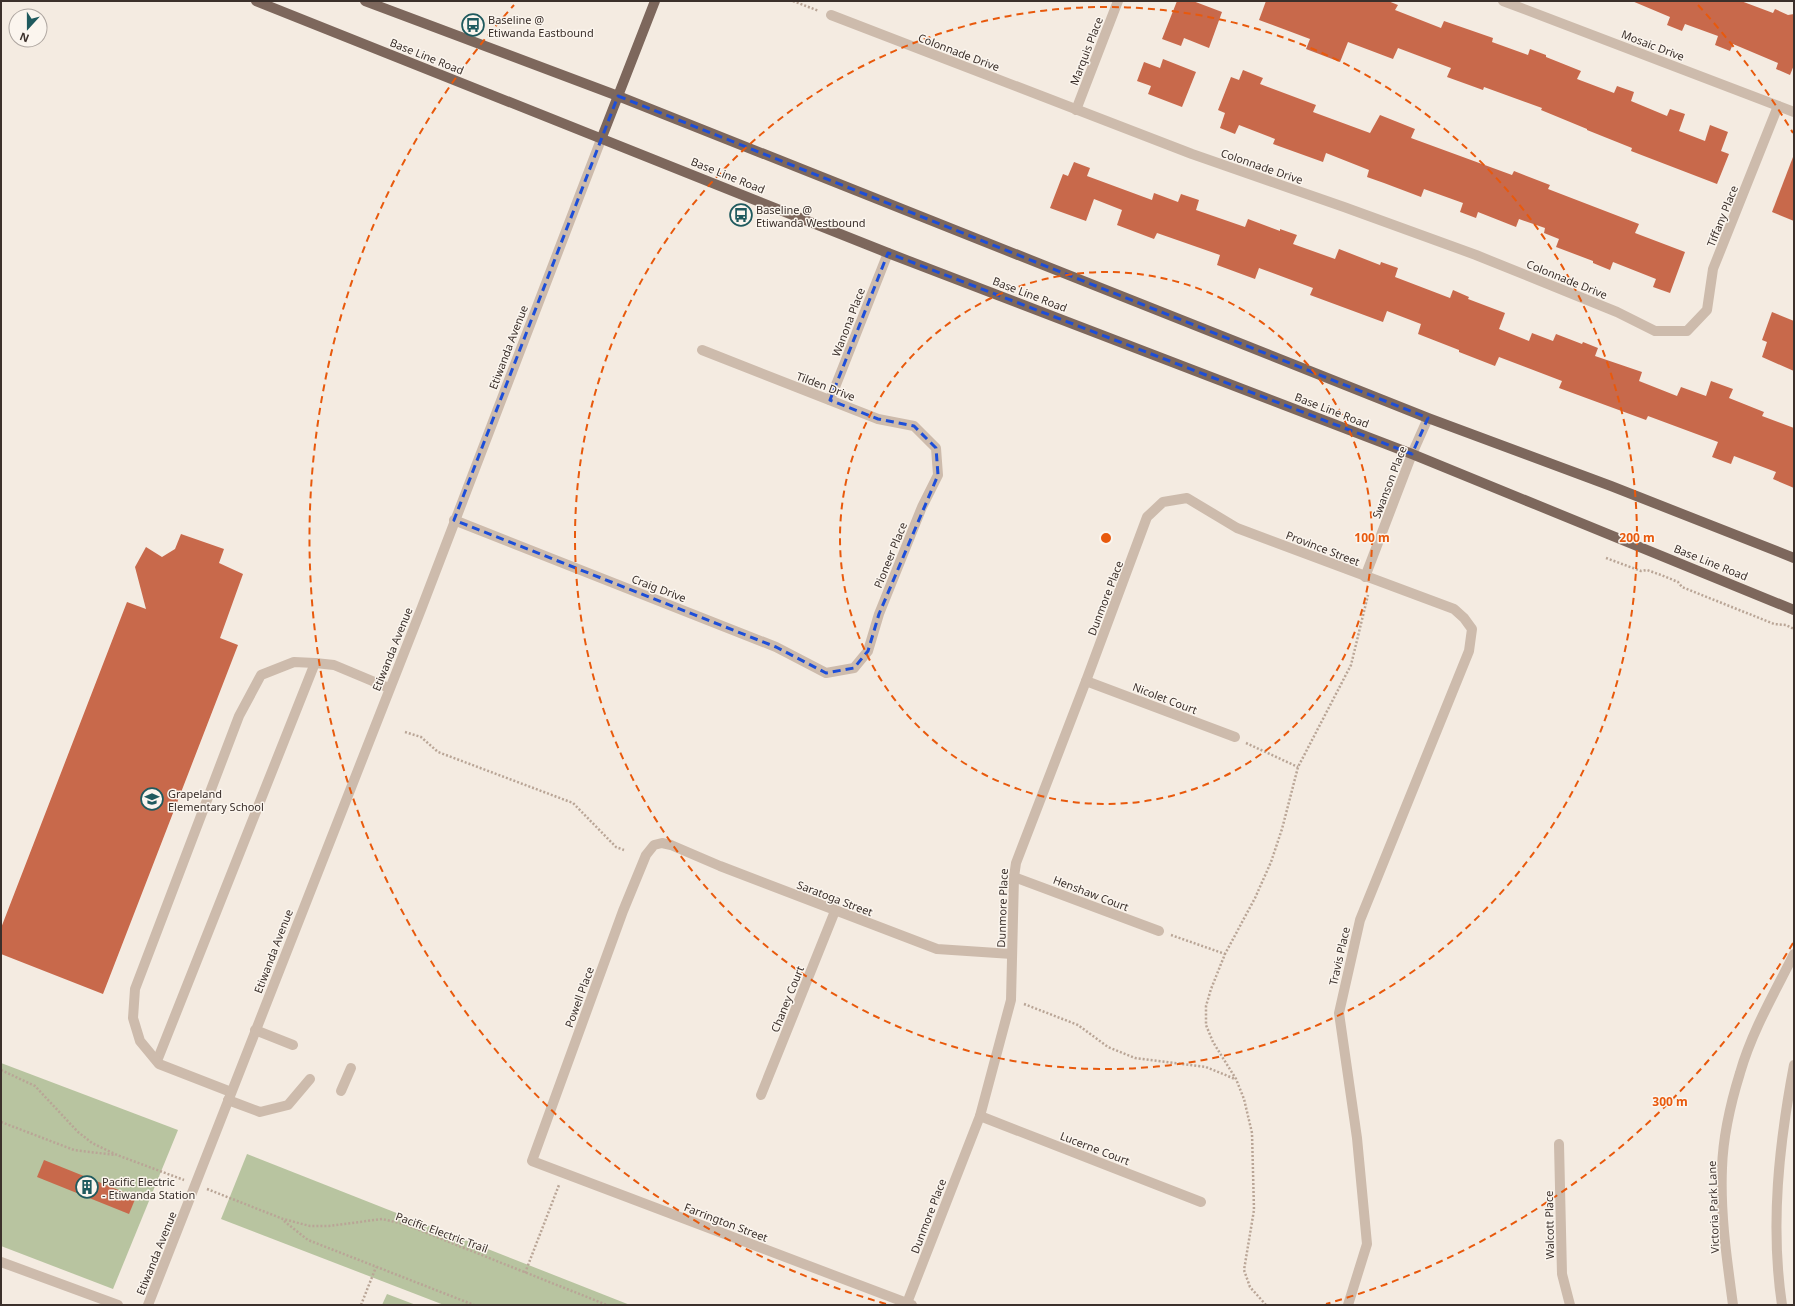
<svg xmlns="http://www.w3.org/2000/svg" width="1795" height="1306" font-family="'Noto Sans',sans-serif">
  <rect width="100%" height="100%" fill="#f4ebe1"/>
  <g fill="#b8c4a0">
    <path d="M1,1063L178,1130L113,1289L1,1246Z"/>
    <path d="M247,1154L630,1305H444L221,1219Z"/>
    <path d="M387,1294L416,1305H382Z"/>
  </g>
  <g fill="#c8694b">
    <path d="M1177,1H1193L1222,12L1209,48L1184,38L1181,46L1162,39Z"/>
    <path d="M1266,1H1388L1398,5L1395,10L1441,28L1444,21L1493,38L1492,42L1528,55L1530,49L1546,55V57L1581,71L1577,79L1614,93L1617,86L1634,92L1631,101L1667,116L1670,109L1685,114L1679,131L1705,141L1710,125L1728,132L1721,151L1729,154L1717,184L1631,151L1632,148L1587,130V129L1541,110L1542,108L1484,87L1483,90L1447,77L1451,68L1398,48L1393,59L1348,42L1340,62L1306,49L1310,39L1259,20Z"/>
    <path d="M1632,1H1741L1773,13L1775,9L1788,15L1794,14V65L1790,75L1776,69L1778,63L1733,44L1730,51L1715,45L1718,36L1685,24L1682,31L1667,25L1670,17Z"/>
    <path d="M1163,59L1196,72L1182,107L1148,94L1151,86L1137,81L1144,62L1160,68Z"/>
    <path d="M1243,70L1263,78L1260,84L1316,105L1313,112L1370,133L1380,115L1415,129L1411,138L1512,175L1514,171L1550,185L1548,189L1639,224L1635,233L1685,252L1670,293L1653,287L1656,279L1613,262L1610,270L1593,263V261L1556,247L1559,239L1544,233L1545,228L1519,219L1516,227L1478,212L1476,218L1460,212L1463,203L1424,189L1421,197L1384,183L1367,177L1369,170L1326,153L1323,162L1273,144L1275,139L1239,125L1235,134L1220,128L1225,113L1218,110L1231,77L1239,80Z"/>
    <path d="M1793,157L1794,158V221L1772,212Z"/>
    <path d="M1074,162L1090,168L1087,176L1152,200L1154,193L1178,202L1181,194L1199,200L1196,210L1245,227L1248,219L1280,231V229L1297,235L1293,244L1335,259L1339,249L1380,265L1381,262L1398,268L1395,277L1450,298L1453,290L1469,297L1468,299L1505,313L1499,329L1529,341L1532,333L1553,341L1556,334L1582,344L1583,342L1598,348L1595,356L1642,372L1639,381L1677,396L1681,387L1706,396L1711,381L1733,389L1729,398L1764,412L1762,416L1794,428V488L1773,479L1776,472L1734,456L1731,464L1712,457L1718,442L1648,416L1646,420L1559,388L1562,381L1499,357L1495,366L1459,352V350L1418,334L1421,324L1387,311L1383,322L1310,295L1313,288L1259,268L1255,279L1217,265L1220,255L1157,233L1154,239L1117,225L1122,210L1094,199L1086,221L1050,208L1063,174L1068,176Z"/>
    <path d="M1772,312L1794,321V371L1762,357L1767,342L1762,340Z"/>
    <path d="M181,534L224,549L219,563L243,574L220,638L238,645L103,994L1,954V928L127,602L146,609L135,567L146,547L162,557L175,549Z"/>
    <path d="M44,1160L136,1197L129,1214L37,1177Z"/>
  </g>
  <g fill="none" stroke-linecap="round" stroke-linejoin="round">
    <g stroke="#b9a596" stroke-width="2.5" stroke-dasharray="2 2" stroke-linecap="butt">
      <path d="M793,1L819,11"/>
      <path d="M1606,558L1641,571L1647,570L1661,575L1678,582L1682,587L1774,624L1786,625L1794,629"/>
      <path d="M405,732L421,737L438,752L573,803L616,847L624,850"/>
      <path d="M1246,743L1298,767"/>
      <path d="M1171,935L1225,954"/>
      <path d="M1024,1004L1078,1025L1108,1047L1135,1058L1206,1067L1235,1079"/>
      <path d="M1,1070L35,1086L78,1132L92,1143L117,1155L184,1180"/>
      <path d="M1,1122L74,1150L115,1155"/>
      <path d="M207,1189L283,1219L310,1226H329L382,1219L404,1224L607,1305"/>
      <path d="M284,1221L308,1240L474,1305"/>
      <path d="M525,1273L559,1185"/>
      <path d="M361,1305L376,1267"/>
      <path d="M1266,1305L1250,1287L1244,1270L1254,1210L1252,1133L1244,1099L1236,1079L1213,1042L1206,1025V1006L1211,989L1225,954L1255,898L1271,862L1282,829L1298,767L1351,665L1368,595"/>
    </g>
    <g stroke="#cdbbac" stroke-width="10">
      <path d="M1503,1L1794,112"/>
      <path d="M831,15L1192,154L1344,207L1476,255L1617,312L1655,331H1687L1707,310L1713,269L1778,106"/>
      <path d="M1076,110L1118,1"/>
      <path d="M830,400L888,253"/>
      <path d="M454,520L776,647L826,673L854,668L868,651L879,614L922,507L938,475L936,448L914,426L878,419L702,350"/>
      <path d="M1365,577L1412,454L1428,418"/>
      <path d="M1086,681L1235,737"/>
      <path d="M1014,877L1159,931"/>
      <path d="M255,1030L293,1045"/>
      <path d="M157,1061L315,663"/>
      <path d="M341,1091L351,1068"/>
      <path d="M231,1092L159,1064L140,1041L133,1018L135,989L239,716L261,675L294,662L315,663L334,665L389,688"/>
      <path d="M761,1095L835,911"/>
      <path d="M228,1100L260,1112L288,1105L310,1079"/>
      <path d="M980,1116L1201,1202"/>
      <path d="M1559,1144L1562,1274L1570,1305"/>
      <path d="M1,1262L118,1305"/>
      <path d="M907,1303L980,1116L1011,1000L1014,877L1016,863L1086,681L1147,517L1163,502L1187,498L1237,528L1454,609L1464,618L1472,629L1469,651L1360,920L1339,1013L1357,1138L1367,1244L1348,1305"/>
      <path d="M148,1305L422,607L602,137"/>
      <path d="M912,1305L532,1161L623,911L646,855L654,845L662,843L671,845L720,866L937,949L1012,954"/>
      <path d="M1733,1305C1727,1260 1720,1214 1722,1168C1723,1138 1731,1102 1740,1073C1752,1031 1775,992 1794,954"/>
      <path d="M1782,1305C1770,1225 1779,1144 1794,1065"/>
    </g>
    <g stroke="#7d675c" stroke-width="10">
      <path d="M256,1L888,253L1412,454L1794,610"/>
      <path d="M365,1L618,96L1428,418L1611,486L1794,558"/>
      <path d="M602,137L655,1"/>
    </g>
  </g>
  <path fill="none" stroke="#1d4ed8" stroke-width="3" stroke-dasharray="8 5" stroke-linejoin="round" d="M618,96L1428,418L1412,454L888,253L830,400L878,419L914,426L936,448L938,475L879,614L868,651L854,668L826,673L776,647L454,520Z"/>
  <g fill="none" stroke="#e8590c" stroke-width="2" stroke-dasharray="7 5">
    <circle cx="1106" cy="538" r="266"/>
    <circle cx="1106" cy="538" r="531"/>
    <path d="M1793 943A797 797 0 0 1 1326 1304M886 1304A797 797 0 0 1 514 5M1698 5A797 797 0 0 1 1793 133"/>
  </g>
  <defs>
    <g id="bus-ring" transform="scale(1.15)"><circle r="9.5" fill="#fbf5ee" stroke="#1f5a5e" stroke-width="1.5"/><path d="M-5-6H5V4H4V6H2V4H-2V6H-4V4H-5ZM-3.5-4V0h7V-4ZM-3.5 1.2v1.5H-2V1.2ZM2 1.2v1.5H3.5V1.2Z" fill="#1f5a5e"/></g>
    <g id="school-ring" transform="scale(1.15)"><circle r="9.5" fill="#fbf5ee" stroke="#1f5a5e" stroke-width="1.5"/><path d="M0-5L7-2L0 1L-7-2ZM-4 1L0 2.5L4 1V4Q0 6-4 4Z" fill="#1f5a5e"/></g>
    <g id="building-ring" transform="scale(1.15)"><circle r="9.5" fill="#fbf5ee" stroke="#1f5a5e" stroke-width="1.5"/><path d="M-4-6H4V6H1V3H-1V6H-4ZM-2.5-4.3h1.7v1.8h-1.7ZM.8-4.3h1.7v1.8H.8ZM-2.5-1h1.7V.8h-1.7ZM.8-1h1.7V.8H.8Z" fill="#1f5a5e"/></g>
  </defs>
  <g fill-rule="evenodd">
    <use href="#bus-ring" x="473" y="25"/>
    <use href="#bus-ring" x="741" y="215"/>
    <use href="#school-ring" x="152" y="799"/>
    <use href="#building-ring" x="87" y="1187"/>
  </g>
  <g text-anchor="middle" dominant-baseline="central" stroke-width="3" stroke-linejoin="round" paint-order="stroke">
    <g font-size="11" fill="#3b302b" stroke="#fbf5ee" text-anchor="start">
      <text x="488" y="19">Baseline @<tspan x="488" dy="13">Etiwanda Eastbound</tspan></text>
      <text x="756" y="209">Baseline @<tspan x="756" dy="13">Etiwanda Westbound</tspan></text>
      <text x="168" y="793">Grapeland<tspan x="168" dy="13">Elementary School</tspan></text>
      <text x="102" y="1181">Pacific Electric<tspan x="102" dy="13">- Etiwanda Station</tspan></text>
    </g>
    <g font-size="11" fill="#3b302b" stroke="#fbf5ee">
      <text transform="translate(1653 45) rotate(21)">Mosaic Drive</text>
      <text transform="translate(1086 51) rotate(-69)">Marquis Place</text>
      <text transform="translate(959 52) rotate(21)">Colonnade Drive</text>
      <text transform="translate(427 56) rotate(22)">Base Line Road</text>
      <text transform="translate(1262 166) rotate(19)">Colonnade Drive</text>
      <text transform="translate(728 175) rotate(22)">Base Line Road</text>
      <text transform="translate(1722 216) rotate(-68)">Tiffany Place</text>
      <text transform="translate(1567 279) rotate(22)">Colonnade Drive</text>
      <text transform="translate(1030 294) rotate(21)">Base Line Road</text>
      <text transform="translate(848 322) rotate(-69)">Wanona Place</text>
      <text transform="translate(508 347) rotate(-69)">Etiwanda Avenue</text>
      <text transform="translate(826 386) rotate(21)">Tilden Drive</text>
      <text transform="translate(1332 410) rotate(21)">Base Line Road</text>
      <text transform="translate(1389 482) rotate(-69)">Swanson Place</text>
      <text transform="translate(1323 548) rotate(21)">Province Street</text>
      <text transform="translate(890 555) rotate(-68)">Pioneer Place</text>
      <text transform="translate(1711 562) rotate(22)">Base Line Road</text>
      <text transform="translate(659 588) rotate(21)">Craig Drive</text>
      <text transform="translate(1105 598) rotate(-69)">Dunmore Place</text>
      <text transform="translate(392 649) rotate(-68)">Etiwanda Avenue</text>
      <text transform="translate(1165 698) rotate(21)">Nicolet Court</text>
      <text transform="translate(1091 893) rotate(21)">Henshaw Court</text>
      <text transform="translate(835 898) rotate(21)">Saratoga Street</text>
      <text transform="translate(1002 908) rotate(-88)">Dunmore Place</text>
      <text transform="translate(273 951) rotate(-69)">Etiwanda Avenue</text>
      <text transform="translate(1339 956) rotate(-77)">Travis Place</text>
      <text transform="translate(579 997) rotate(-70)">Powell Place</text>
      <text transform="translate(787 999) rotate(-68)">Chaney Court</text>
      <text transform="translate(1095 1148) rotate(21)">Lucerne Court</text>
      <text transform="translate(1713 1207) rotate(-92)">Victoria Park Lane</text>
      <text transform="translate(928 1216) rotate(-69)">Dunmore Place</text>
      <text transform="translate(726 1222) rotate(21)">Farrington Street</text>
      <text transform="translate(1549 1225) rotate(-91)">Walcott Place</text>
      <text transform="translate(442 1232) rotate(20)">Pacific Electric Trail</text>
      <text transform="translate(156 1253) rotate(-68)">Etiwanda Avenue</text>
    </g>
  </g>
  <circle cx="1106" cy="538" r="6" fill="#e8590c" stroke="#fbf5ee" stroke-width="2"/>
  <g font-size="12" text-anchor="middle" font-weight="bold" fill="#e8590c" stroke="#fbf5ee" stroke-width="3" stroke-linejoin="round" paint-order="stroke">
    <text x="1372" y="542">100 m</text>
    <text x="1637" y="542">200 m</text>
    <text x="1670" y="1106">300 m</text>
  </g>
  <rect width="1795" height="1306" fill="none" stroke="#3b302b" stroke-width="4"/>
  <g transform="translate(28 28) rotate(201)"><circle r="19" fill="#fbf5ee" stroke="#aea6a0"/>
  <path d="M0-3L7 15L0 10L-7 15Z" fill="#1f5a5e"/>
  <text y="-6" font-size="11" font-weight="bold" text-anchor="middle" fill="#3b302b">N</text>
  </g>
</svg>
